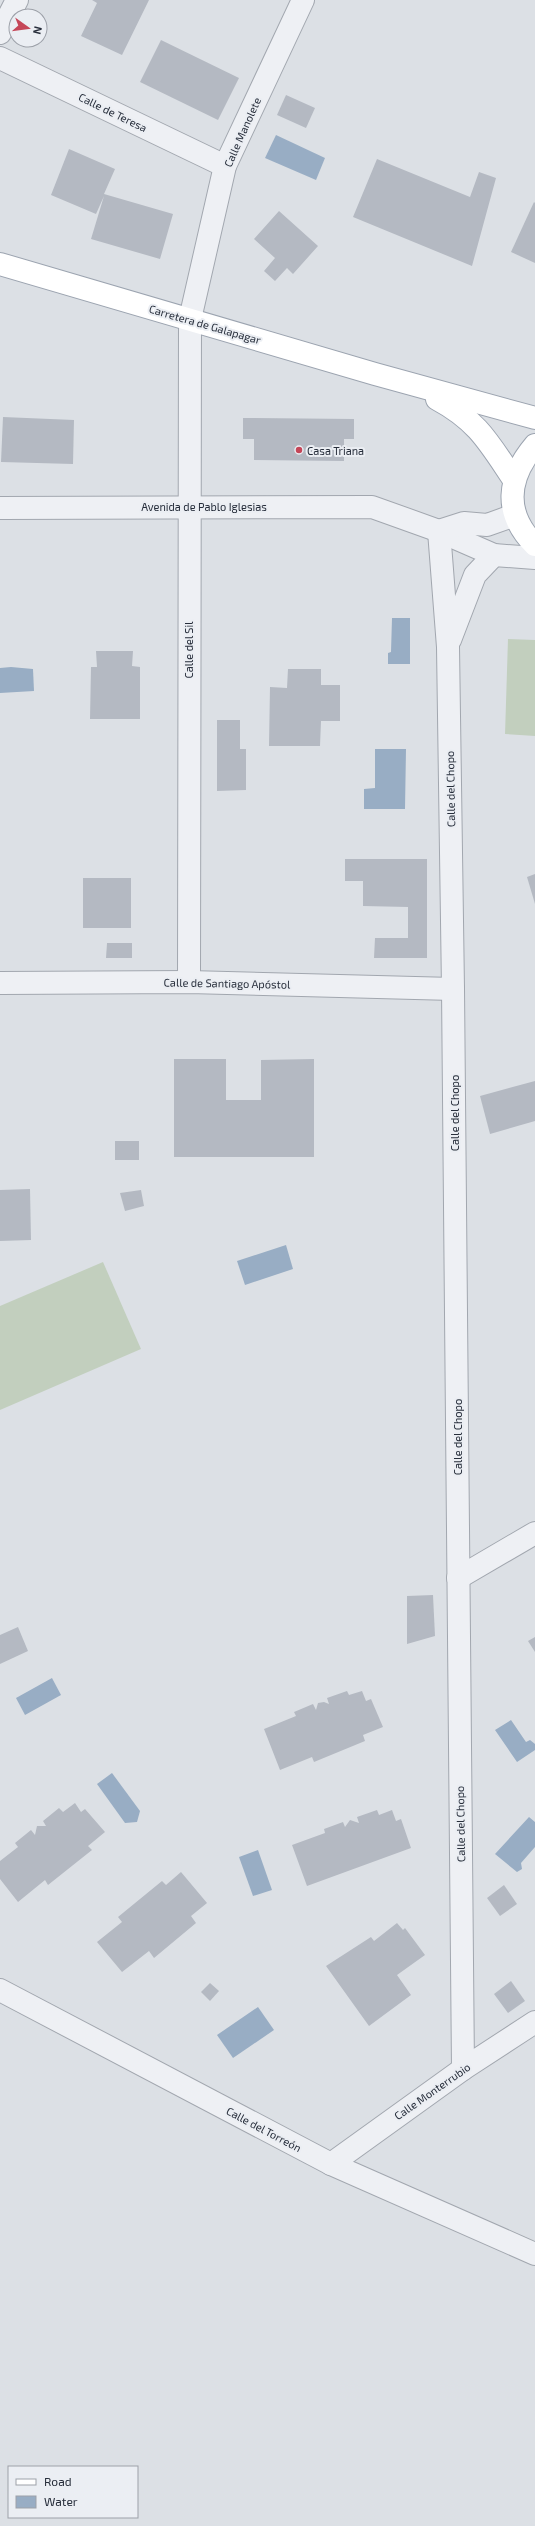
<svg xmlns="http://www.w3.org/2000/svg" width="535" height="2526" font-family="'Exo 2',sans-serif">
  <rect width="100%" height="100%" fill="#dce0e5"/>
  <g fill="#c2cfbe">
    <path d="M508,639L535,640V736L505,734Z"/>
    <path d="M103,1262L141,1349L0,1410V1306Z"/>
  </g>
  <g fill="#98adc4">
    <path d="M276,135L325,158L316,180L265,158Z"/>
    <path d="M392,618H410V664H388V653L391,652Z"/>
    <path d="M11,667L33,669L34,691L0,693V668Z"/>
    <path d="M375,749H406L405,809H364V789L375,788Z"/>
    <path d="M286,1245L293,1269L245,1285L237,1261Z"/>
    <path d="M52,1678L61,1695L25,1715L16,1698Z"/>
    <path d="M511,1720L526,1742L530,1740L535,1744V1750L517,1762L495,1730Z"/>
    <path d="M112,1773L140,1811L137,1822L125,1823L97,1784Z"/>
    <path d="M529,1817L535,1822V1847L521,1863L522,1869L517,1872L495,1854Z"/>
    <path d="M258,1850L272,1890L253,1896L239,1857Z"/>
    <path d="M258,2007L274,2030L233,2058L217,2035Z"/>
  </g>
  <g fill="#b4b9c2">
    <path d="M92,0H149L122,55L81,36L97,3Z"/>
    <path d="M161,40L239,78L218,120L140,82Z"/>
    <path d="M286,95L315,108L306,128L277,115Z"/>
    <path d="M69,149L115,169L104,194L173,214L160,259L91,239L104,196L96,214L51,195Z"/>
    <path d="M377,159L470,197L479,172L496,178L472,266L353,217Z"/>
    <path d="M534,202L535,203V263L511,252Z"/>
    <path d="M279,211L318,246L293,274L287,268L275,281L264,271L275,258L254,239Z"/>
    <path d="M3,417L74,420L73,464L1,462Z"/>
    <path d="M243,418L354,419V439H344V461L254,460V439H243Z"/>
    <path d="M96,651H133L132,666L140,667V719H90L91,667H97Z"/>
    <path d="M288,669H321V685H340V721H321L320,746H269L270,687L287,688Z"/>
    <path d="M217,720H240V749H246V790L217,791Z"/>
    <path d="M345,859H427V958H374L375,938H408V907L363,906V881H345Z"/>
    <path d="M535,874V904L527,877Z"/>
    <rect x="83" y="878" width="48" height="50"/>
    <path d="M107,943H132V958H106Z"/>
    <path d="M174,1059H226V1100H261V1060L314,1059V1157H174Z"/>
    <path d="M535,1081V1121L490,1134L480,1096Z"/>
    <rect x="115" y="1141" width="24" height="19"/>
    <path d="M30,1189L31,1240L0,1241V1190Z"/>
    <path d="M141,1190L144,1206L125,1211L120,1193Z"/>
    <path d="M433,1595L435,1636L407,1644V1596Z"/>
    <path d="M18,1627L28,1651L0,1664V1635Z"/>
    <path d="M535,1637V1652L528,1641Z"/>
    <path d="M347,1691L349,1695L362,1691L366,1701L371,1699L383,1727L363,1735L365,1741L314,1762L312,1757L280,1770L264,1729L296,1716L294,1712L313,1704L316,1710L318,1703L324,1702L329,1704L327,1698Z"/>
    <path d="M75,1803L81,1812L85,1809L105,1832L88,1846L92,1850L48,1885L45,1880L18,1902L0,1879V1861L18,1847L15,1843L31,1830L35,1835L37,1826H46L43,1821L59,1808L63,1812Z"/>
    <path d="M377,1810L379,1815L392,1810L396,1821L401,1819L411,1848L307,1886L292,1845L325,1833L324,1829L343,1822L345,1827L350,1820L359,1823L357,1817Z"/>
    <path d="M181,1872L207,1903L191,1916L196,1923L154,1958L149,1951L122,1972L97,1942L122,1922L118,1917L162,1881L166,1885Z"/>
    <path d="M504,1885L517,1904L500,1916L487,1898Z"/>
    <path d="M397,1923L403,1930L405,1928L425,1955L397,1975L411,1995L369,2026L326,1966L371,1937L374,1941Z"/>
    <path d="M511,1981L525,2001L508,2013L494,1994Z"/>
    <path d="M210,1983L219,1991L210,2001L201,1992Z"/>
  </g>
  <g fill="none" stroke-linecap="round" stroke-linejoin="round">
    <g stroke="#a2a7af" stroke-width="24">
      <g id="minor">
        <path d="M0,33L17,0"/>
        <path d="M0,58L225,166"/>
        <path d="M0,508L372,507L439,531L494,555L535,558"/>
        <path d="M439,531L448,647L453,989L463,2069"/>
        <path d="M439,531L464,523L487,525L515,515"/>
        <path d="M450,640L475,575L494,555"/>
        <path d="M189,982L190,319L225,166L303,0"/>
        <path d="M0,983L189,982L453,989"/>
        <path d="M458,1578L535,1533"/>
        <path d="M0,1990L331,2164L535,2254"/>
        <path d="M331,2164L463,2069L535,2022"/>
      </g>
    </g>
    <g stroke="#9ca4b0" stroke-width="24">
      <g id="major">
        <path d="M0,264L375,374L535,418"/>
        <path d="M437,399C478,421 489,443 514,480"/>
        <path d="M535,445C507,478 503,513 535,545"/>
      </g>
    </g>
    <use href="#minor" stroke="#eef0f4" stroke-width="22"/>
    <use href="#major" stroke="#fff" stroke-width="22"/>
  </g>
  <circle fill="#c54658" stroke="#ebeef3" stroke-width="1.5" cx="299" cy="450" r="4"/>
  <g text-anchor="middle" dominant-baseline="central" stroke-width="4" stroke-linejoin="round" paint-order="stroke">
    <g font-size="11" fill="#272e3b" stroke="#ebeef3">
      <text transform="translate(113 112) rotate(26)">Calle de Teresa</text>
      <text transform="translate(242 132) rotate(-66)">Calle Manolete</text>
      <text transform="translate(205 324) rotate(16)">Carretera de Galapagar</text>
      <text x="204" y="506">Avenida de Pablo Iglesias</text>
      <text transform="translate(188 650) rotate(-90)">Calle del Sil</text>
      <text transform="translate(450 789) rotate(-91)">Calle del Chopo</text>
      <text transform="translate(227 983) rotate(1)">Calle de Santiago Apóstol</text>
      <text transform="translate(454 1113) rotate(-90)">Calle del Chopo</text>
      <text transform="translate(457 1437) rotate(-90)">Calle del Chopo</text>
      <text transform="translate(460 1824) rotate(-91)">Calle del Chopo</text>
      <text transform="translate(432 2091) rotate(-35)">Calle Monterrubio</text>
      <text transform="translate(264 2129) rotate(28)">Calle del Torreón</text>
    </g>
    <g font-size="11" fill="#272e3b" stroke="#ebeef3" text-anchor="start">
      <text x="307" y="450">Casa Triana</text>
    </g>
  </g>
  <rect x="8" y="2466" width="130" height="52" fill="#ebeef3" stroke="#9da1a9"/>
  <rect x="16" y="2479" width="20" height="6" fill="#ffffff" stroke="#9da1a9"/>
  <text x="44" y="2486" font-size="12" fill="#272e3b">Road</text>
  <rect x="16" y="2496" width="20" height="12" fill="#98adc4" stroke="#9da1a9"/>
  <text x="44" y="2506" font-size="12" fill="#272e3b">Water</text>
  <g transform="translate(28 28) rotate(104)"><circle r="19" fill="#ebeef3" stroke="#9da1a9"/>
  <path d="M0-3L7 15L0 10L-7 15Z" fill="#c54658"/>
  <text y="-6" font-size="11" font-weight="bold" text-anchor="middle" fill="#272e3b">N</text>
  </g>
</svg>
